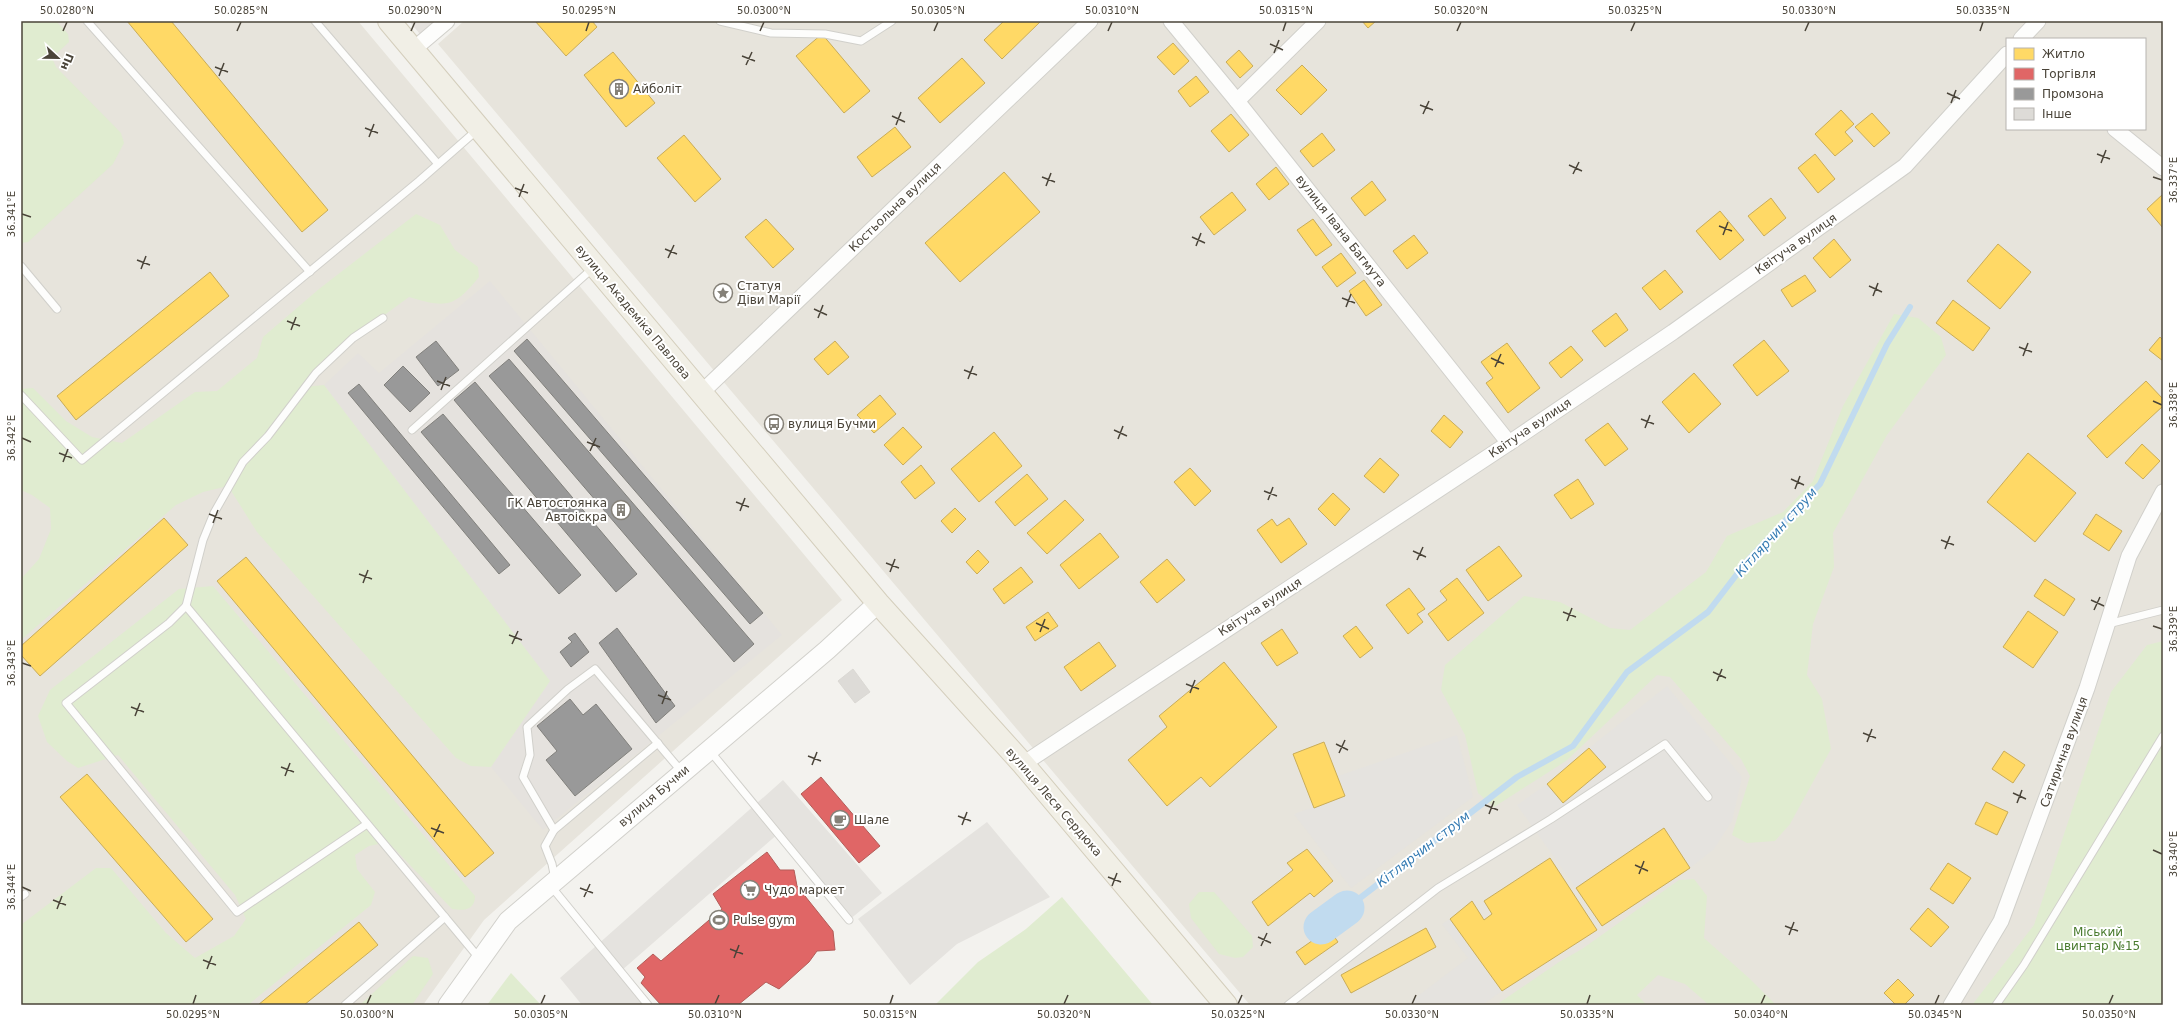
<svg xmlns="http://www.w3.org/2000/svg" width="2184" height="1026" font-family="'DejaVu Sans',sans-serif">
  <rect width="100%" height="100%" fill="#f3f2ee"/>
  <g fill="#e7e4dc" fill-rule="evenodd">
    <path d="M21,21H358L842,600L484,920L423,1005H21Z"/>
    <path d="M464,21H2163V1005H1250L438,44ZM2007,39H2145V129H2007Z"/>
  </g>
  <g fill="#e5e2de">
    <path d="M409,21H446L425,40Z"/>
    <path d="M490,281L782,635L543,830L491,767L550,681L324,385L358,353L379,373Z"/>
  </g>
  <g fill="#e0ecd0">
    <path d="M21,21H56L68,34L69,42L52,58L56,67L121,133L124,143L113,164L28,242L21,243Z"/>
    <path d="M416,214L440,225L455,250L478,267L479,277C454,308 446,308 409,297L353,338L304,387L324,385L550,681L491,767L471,766L456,758L257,532L228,486L203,492L176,505L21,640V579L39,559L51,529L50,508L32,495L21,490V389L33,388L66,421L92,437L122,443L195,392L217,391L257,358L263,337L319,289Z"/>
    <path d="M1894,314L1918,318L1941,337L1946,355L1887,435L1833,533L1834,567L1813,624L1807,675L1822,699L1831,749L1790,824L1775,841L1747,843L1732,835L1750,776L1741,759L1670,677L1657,675L1566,761L1494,807L1478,793L1465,735L1441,690L1445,665L1524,596L1560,602L1610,628L1630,630L1706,572L1727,536L1783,512L1813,481L1843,406Z"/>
    <path d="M213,586L475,896C475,910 464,911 452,909L388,842L369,846L355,855L357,869L375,892L371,905L248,1005H21L22,924L96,868H111L166,933L195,958L234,936L246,919L235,895L118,755L78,768L67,761L47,742L38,716L50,690L179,589Z"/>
    <path d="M2163,641V1005H1972L2034,925L2111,692L2147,645Z"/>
    <path d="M1694,879L1707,896L1704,938L1750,979L1776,1005H1709L1685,984L1658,975L1637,995L1647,1005H1496L1559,962L1582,949L1679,880Z"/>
    <path d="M1199,892H1214L1252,936L1253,947L1243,957L1235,958L1219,954L1191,918L1189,904Z"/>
    <path d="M1062,897L1153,1005H935L978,962L1026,929Z"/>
    <path d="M413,956L428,958L433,974L412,1005H360Z"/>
    <path d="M511,973L541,1005H487Z"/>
  </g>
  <g fill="#e5e3df">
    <path d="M1667,686L1742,777L1732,821L1714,849L1690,868L1663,828L1576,888L1517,805L1547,784L1563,803L1605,768L1589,748Z"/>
    <path d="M1457,735L1473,797L1351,888L1294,814L1345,796L1338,776Z"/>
    <path d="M783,780L882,893L849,920L779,833L621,971L648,1005H582L560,978Z"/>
    <path d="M987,822L1050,897L957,944L910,985L858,919Z"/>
    <path d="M1450,919L1502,991L1482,1005H1406L1468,958L1442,924Z"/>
  </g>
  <g fill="#ffd966" stroke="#c9ac58">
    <path d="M127,21H171L328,210L302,232Z"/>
    <path d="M535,21H592L597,27L566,56Z"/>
    <path d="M1004,21H1041L1002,59L984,40Z"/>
    <path d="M1362,21H1376L1368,28Z"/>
    <path d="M822,34L870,91L844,113L796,56Z"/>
    <path d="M1173,43L1189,61L1174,75L1157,57Z"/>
    <path d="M1239,50L1253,66L1240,78L1226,62Z"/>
    <path d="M613,52L655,103L626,127L584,75Z"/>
    <path d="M962,58L985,83L940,123L918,98Z"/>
    <path d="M1302,65L1327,90L1301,115L1276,90Z"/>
    <path d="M1196,76L1209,92L1190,107L1178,91Z"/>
    <path d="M1841,110L1854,124L1845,132L1853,141L1835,156L1815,134Z"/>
    <path d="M1872,113L1890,133L1874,147L1855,127Z"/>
    <path d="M1231,114L1249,135L1229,152L1211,131Z"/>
    <path d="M895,127L911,147L872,177L857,157Z"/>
    <path d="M1322,133L1335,150L1313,167L1300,151Z"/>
    <path d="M684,135L721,179L695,202L657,158Z"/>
    <path d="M1815,154L1835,179L1818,193L1798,168Z"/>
    <path d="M1276,167L1289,184L1269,200L1256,184Z"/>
    <path d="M1004,172L1040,212L960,282L925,243Z"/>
    <path d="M1372,181L1386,200L1365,216L1351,198Z"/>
    <path d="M1232,192L1246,210L1214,235L1200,217Z"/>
    <path d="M2163,194V228L2147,209Z"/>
    <path d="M1771,198L1786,218L1764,236L1748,216Z"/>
    <path d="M1720,211L1744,240L1720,260L1696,231Z"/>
    <path d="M766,219L794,249L773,268L745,237Z"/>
    <path d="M1313,219L1332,245L1316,256L1297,230Z"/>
    <path d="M1414,235L1428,253L1407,269L1393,251Z"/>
    <path d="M1834,239L1851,260L1830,278L1813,258Z"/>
    <path d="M1998,244L2031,272L2000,309L1967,281Z"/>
    <path d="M1341,253L1356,273L1337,287L1322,267Z"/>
    <path d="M1665,270L1683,292L1660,310L1642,288Z"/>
    <path d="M210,272L229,296L76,420L57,396Z"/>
    <path d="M1805,275L1816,291L1792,307L1781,290Z"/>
    <path d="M1364,280L1382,305L1366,316L1349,291Z"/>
    <path d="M1953,300L1990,328L1973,351L1936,323Z"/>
    <path d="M1616,313L1628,330L1605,347L1592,331Z"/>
    <path d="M2160,337L2163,340V361L2149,350Z"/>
    <path d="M1764,340L1789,371L1757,396L1733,365Z"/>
    <path d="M835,341L849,357L828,375L814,359Z"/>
    <path d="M1507,343L1540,388L1508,413L1486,383L1493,378L1481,362Z"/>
    <path d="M1571,346L1583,360L1561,378L1549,363Z"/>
    <path d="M1694,373L1721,404L1689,433L1662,402Z"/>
    <path d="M2146,381L2163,399V406L2107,458L2087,436Z"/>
    <path d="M880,395L896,414L874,433L857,415Z"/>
    <path d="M1444,415L1463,432L1450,448L1431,431Z"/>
    <path d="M1608,423L1628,449L1605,466L1585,440Z"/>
    <path d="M903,427L922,447L903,465L884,445Z"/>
    <path d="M994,432L1022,466L979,502L951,469Z"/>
    <path d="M2142,444L2160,461L2143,479L2125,463Z"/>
    <path d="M2028,453L2076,493L2035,542L1987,502Z"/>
    <path d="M1380,458L1399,475L1384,493L1364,476Z"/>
    <path d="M921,465L935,483L915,499L901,482Z"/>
    <path d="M1190,468L1211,491L1195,506L1174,482Z"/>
    <path d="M1027,474L1048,499L1015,526L995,502Z"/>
    <path d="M1578,479L1594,504L1571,519L1554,495Z"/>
    <path d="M1333,493L1350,509L1335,526L1318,509Z"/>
    <path d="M1065,500L1084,520L1047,554L1027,533Z"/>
    <path d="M955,508L966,519L952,533L941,521Z"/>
    <path d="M2096,514L2122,531L2109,551L2083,534Z"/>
    <path d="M164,518L188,545L40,676L21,655V646Z"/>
    <path d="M1289,518L1307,544L1281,563L1257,530L1272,519L1277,526Z"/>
    <path d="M1100,533L1119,557L1079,589L1060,565Z"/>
    <path d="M1499,546L1522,576L1488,601L1466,570Z"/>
    <path d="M978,550L989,562L977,574L966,562Z"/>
    <path d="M246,557L494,853L465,877L217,581Z"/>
    <path d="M1167,559L1185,580L1157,603L1140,582Z"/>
    <path d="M1021,567L1033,582L1004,604L993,589Z"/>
    <path d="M1457,578L1484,613L1448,641L1428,614L1447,600L1440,591Z"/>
    <path d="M2045,579L2075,599L2064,616L2034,596Z"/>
    <path d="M1409,588L1425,609L1417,614L1423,622L1408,634L1386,605Z"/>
    <path d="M2028,611L2058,632L2033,668L2003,647Z"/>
    <path d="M1048,612L1058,626L1035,641L1026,627Z"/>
    <path d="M1356,626L1373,648L1360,658L1343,636Z"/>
    <path d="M1282,629L1298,653L1277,666L1261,643Z"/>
    <path d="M1099,642L1116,666L1081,691L1064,667Z"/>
    <path d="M1224,662L1277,727L1210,787L1201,777L1167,806L1128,760L1167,727L1159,716Z"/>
    <path d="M1324,742L1345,796L1314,808L1293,754Z"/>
    <path d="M1589,748L1606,767L1563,803L1547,784Z"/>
    <path d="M2004,751L2025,765L2013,783L1992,769Z"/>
    <path d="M87,774L213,919L186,942L60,797Z"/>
    <path d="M1986,802L2008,812L1997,835L1975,824Z"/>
    <path d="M1664,828L1690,868L1602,926L1576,888Z"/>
    <path d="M1307,849L1333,881L1314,897L1310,893L1268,926L1252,902L1293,870L1287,863Z"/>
    <path d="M1550,858L1597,930L1502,991L1450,919L1472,901L1484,920L1492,914L1484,901Z"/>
    <path d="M1948,863L1971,878L1953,904L1930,889Z"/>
    <path d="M1928,908L1949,927L1931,947L1910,929Z"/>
    <path d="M359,922L378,945L304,1005H258Z"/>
    <path d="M1426,928L1436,947L1351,993L1341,975Z"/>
    <path d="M1329,929L1338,942L1305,965L1296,952Z"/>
    <path d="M1898,979L1914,995L1904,1005H1896L1884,993Z"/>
  </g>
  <g fill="#e06666" stroke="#b35c58">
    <path d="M821,777L880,846L859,863L801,794Z"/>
    <path d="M767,852L780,870H794L797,886L833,931L835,950L817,951L809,962L779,989L766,982L738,1005H661L641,983L645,977L637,968L653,954L661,961L722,909L713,894Z"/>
  </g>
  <g fill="#999" stroke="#81807c">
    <path d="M527,339L763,613L750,624L514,351Z"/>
    <path d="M436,341L459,370L438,386L416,357Z"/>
    <path d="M509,359L754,644L734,662L489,376Z"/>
    <path d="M403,366L430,393L410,412L384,385Z"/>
    <path d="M475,382L637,574L616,592L454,400Z"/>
    <path d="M359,384L510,565L499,574L348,393Z"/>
    <path d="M443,414L581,575L559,594L421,432Z"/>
    <path d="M617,628L675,706L656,723L599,643Z"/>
    <path d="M575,633L589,652L571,667L560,652L572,642L568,638Z"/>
    <path d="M570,699L583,715L596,704L632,749L575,796L546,760L557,751L537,726Z"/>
  </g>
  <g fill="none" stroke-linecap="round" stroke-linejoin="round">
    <path stroke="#c1dbef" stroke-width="6" d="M1347,908L1517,777L1573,746L1627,672L1708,612L1747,561L1820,484L1887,344L1910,307"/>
    <path stroke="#c1dbef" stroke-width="35" d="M1321,927L1347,908"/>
  </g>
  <path fill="#dddbd7" stroke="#dbd9d4" d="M853,669L870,692L855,703L838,681Z"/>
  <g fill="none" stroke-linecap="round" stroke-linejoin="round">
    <g stroke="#d1d0cb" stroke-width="9">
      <g id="service">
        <path d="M87,21L310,272"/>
        <path d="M315,21L438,164"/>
        <path d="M720,21L771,33L825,34L861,41L892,21"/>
        <path d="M21,266L57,309"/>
        <path d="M21,395L82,460L419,181L477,130"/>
        <path d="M412,430L593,268"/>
        <path d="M186,606L479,958"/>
        <path d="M2108,624L2163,610"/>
        <path d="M710,751L849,920"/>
        <path d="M367,824L237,912L66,703L169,623L186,606L203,540L214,513L243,462L268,436L316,373L353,338L383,318"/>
        <path d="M554,830L658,743"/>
        <path d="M555,879L552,864L545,846L554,830L523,777L530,755L527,727L568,689L595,669L682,772"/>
        <path d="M550,885L648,1005"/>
        <path d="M21,897L25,894"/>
        <path d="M345,1005L445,917"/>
        <path d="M1288,1005L1438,888L1551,819L1665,744L1708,797"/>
        <path d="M1996,1005L2024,965L2163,736"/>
      </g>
    </g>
    <g stroke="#d1d0cb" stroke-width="17">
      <g id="minor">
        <path d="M1171,21L1237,101L1509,443"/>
        <path d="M2021,39L2038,21"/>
        <path d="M414,49L447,21"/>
        <path d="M1237,101L1318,21"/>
        <path d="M2115,129L2163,168"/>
        <path d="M701,393L1090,21"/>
        <path d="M1023,764L1509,443L1673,332L1905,166L2007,54"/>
        <path d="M1951,1005L2001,921L2087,688L2129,556L2163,492"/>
      </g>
    </g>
    <g stroke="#d1d0cb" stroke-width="21">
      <path id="tertiary" d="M448,1005L508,921L827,650L878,603"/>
    </g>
    <g stroke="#d4cebc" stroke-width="24">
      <path id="primary" d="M389,21L878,603L1023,764L1226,1005"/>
    </g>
    <use href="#service" stroke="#fdfdfc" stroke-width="7"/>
    <use href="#minor" stroke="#fdfdfc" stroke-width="15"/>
    <use href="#tertiary" stroke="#fdfdfc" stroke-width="19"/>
    <use href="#primary" stroke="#f1efe6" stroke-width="22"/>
  </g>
  <path fill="none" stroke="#4a4439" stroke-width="1.5" d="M63,31L67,22M237,31L241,22M411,31L415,22M586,31L589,22M760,31L764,22M934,31L938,22M1108,31L1112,22M1283,31L1286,22M1457,31L1461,22M1631,31L1635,22M1805,31L1809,22M1980,31L1983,22M1270,44L1283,50M1274,53L1279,40M742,56L755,61M746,65L752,52M215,67L228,72M219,76L224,63M1947,93L1960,99M1951,103L1956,90M1420,105L1433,110M1423,114L1429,101M892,116L905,122M896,125L901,112M365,128L378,133M369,137L374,124M2097,154L2110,159M2101,163L2106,150M1569,165L1582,171M1573,174L1579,162M1042,177L1055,182M2153,177L2162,180M1046,186L1051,173M515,188L528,193M519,197L524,184M22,214L31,217M1719,226L1732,231M1723,235L1728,222M1192,237L1205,243M1196,246L1201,233M665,249L677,254M668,258L674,245M137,260L150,265M141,269L146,256M1869,286L1882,292M1873,296L1878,283M1342,298L1355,303M1346,307L1351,294M814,309L827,315M818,318L823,305M287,321L300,326M291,330L296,317M2019,347L2032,352M2023,356L2028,343M1491,358L1504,364M1495,367L1501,354M964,370L977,375M968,379L973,366M437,381L450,386M441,390L446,377M2153,401L2162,405M1641,419L1654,424M1645,428L1650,415M1114,430L1127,436M22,438L31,442M1118,439L1123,426M587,442L600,447M590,451L596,438M59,453L72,458M63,462L68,449M1791,479L1804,485M1795,489L1800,476M1264,491L1277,496M1268,500L1273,487M736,502L749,507M740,511L745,498M209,514L222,519M213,523L218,510M1941,540L1954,545M1945,549L1950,536M1413,551L1426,557M1417,560L1423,547M886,563L899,568M890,572L895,559M359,574L372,579M363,583L368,570M2091,600L2104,606M2094,610L2100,597M1563,612L1576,617M1567,621L1572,608M1036,623L1049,629M2153,626L2162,629M1040,632L1045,619M509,635L522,640M512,644L518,631M22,663L31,666M1713,672L1726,678M1717,681L1722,669M1186,684L1199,689M1190,693L1195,680M658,695L671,700M662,704L667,691M131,707L144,712M135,716L140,703M1863,733L1876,738M1867,742L1872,729M1336,744L1348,750M1339,753L1345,740M808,756L821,761M812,765L817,752M281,767L294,772M285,776L290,763M2013,793L2026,799M2017,803L2022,790M1485,805L1498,810M1489,814L1494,801M958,816L971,821M962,825L967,812M431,828L444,833M434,837L440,824M2153,850L2162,854M1635,865L1648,871M1639,874L1644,861M1108,877L1121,882M1112,886L1117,873M22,887L31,891M580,888L593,893M584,897L590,884M53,900L66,905M57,909L62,896M1785,926L1798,931M1789,935L1794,922M1258,937L1271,943M1261,946L1267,933M730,949L743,954M734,958L739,945M203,960L216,965M207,969L212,956M193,1004L196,995M367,1004L371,995M541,1004L545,995M715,1004L719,995M890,1004L893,995M1064,1004L1068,995M1238,1004L1242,995M1412,1004L1416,995M1587,1004L1590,995M1761,1004L1765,995M1935,1004L1939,995M2109,1004L2113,995"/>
  <defs>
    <g id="building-ring" transform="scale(1)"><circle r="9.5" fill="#fff" stroke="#858178" stroke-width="1.5"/><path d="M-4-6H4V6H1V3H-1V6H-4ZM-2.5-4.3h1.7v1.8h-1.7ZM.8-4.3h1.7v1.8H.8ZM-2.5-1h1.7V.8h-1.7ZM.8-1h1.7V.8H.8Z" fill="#858178"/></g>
    <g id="sight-ring" transform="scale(1)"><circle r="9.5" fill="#fff" stroke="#858178" stroke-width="1.5"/><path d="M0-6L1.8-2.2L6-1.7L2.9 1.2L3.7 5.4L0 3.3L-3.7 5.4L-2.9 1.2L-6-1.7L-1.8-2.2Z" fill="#858178"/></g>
    <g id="bus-ring" transform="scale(1)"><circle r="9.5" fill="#fff" stroke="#858178" stroke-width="1.5"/><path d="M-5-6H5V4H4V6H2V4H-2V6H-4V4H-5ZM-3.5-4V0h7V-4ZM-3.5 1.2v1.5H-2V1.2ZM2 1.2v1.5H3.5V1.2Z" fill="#858178"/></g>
    <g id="cafe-ring" transform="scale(1)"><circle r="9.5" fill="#fff" stroke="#858178" stroke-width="1.5"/><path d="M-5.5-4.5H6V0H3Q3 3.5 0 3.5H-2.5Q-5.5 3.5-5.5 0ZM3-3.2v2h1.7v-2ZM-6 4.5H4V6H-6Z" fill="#858178"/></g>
    <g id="supermarket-ring" transform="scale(1)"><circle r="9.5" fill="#fff" stroke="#858178" stroke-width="1.5"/><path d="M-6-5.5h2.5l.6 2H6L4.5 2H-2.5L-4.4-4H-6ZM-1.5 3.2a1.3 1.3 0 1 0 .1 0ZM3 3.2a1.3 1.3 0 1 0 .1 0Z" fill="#858178"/></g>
    <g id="stadium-ring" transform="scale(1)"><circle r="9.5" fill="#fff" stroke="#858178" stroke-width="1.5"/><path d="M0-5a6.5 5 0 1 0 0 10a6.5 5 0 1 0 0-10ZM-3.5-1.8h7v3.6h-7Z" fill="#858178"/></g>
  </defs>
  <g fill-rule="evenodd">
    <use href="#building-ring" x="619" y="89"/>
    <use href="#sight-ring" x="723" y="293"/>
    <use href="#bus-ring" x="774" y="424"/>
    <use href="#building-ring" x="621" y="510"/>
    <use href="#cafe-ring" x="840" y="820"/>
    <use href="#supermarket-ring" x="750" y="890"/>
    <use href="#stadium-ring" x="719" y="920"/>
  </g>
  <g text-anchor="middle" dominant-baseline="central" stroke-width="4" stroke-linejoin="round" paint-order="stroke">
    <g font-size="12" fill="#4a4439" stroke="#fff" text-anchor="start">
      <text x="633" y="89">Айболіт</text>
      <text x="737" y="286">Статуя<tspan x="737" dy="14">Діви Марії</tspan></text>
      <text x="788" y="424">вулиця Бучми</text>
      <text x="607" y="503" text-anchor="end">ГК Автостоянка<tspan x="607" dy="14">Автоіскра</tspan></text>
      <text x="854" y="820">Шале</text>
      <text x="764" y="890">Чудо маркет</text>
      <text x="733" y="920">Pulse gym</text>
    </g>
    <g font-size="12" fill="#4a4439" stroke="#fff">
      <text transform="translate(895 207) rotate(-44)">Костьольна вулиця</text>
      <text transform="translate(1341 231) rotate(52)">вулиця Івана Багмута</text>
      <text transform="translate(1796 244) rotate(-35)">Квітуча вулиця</text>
      <text transform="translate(633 312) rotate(50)">вулиця Академіка Павлова</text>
      <text transform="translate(1530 428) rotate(-34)">Квітуча вулиця</text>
      <text transform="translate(1260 607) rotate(-33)">Квітуча вулиця</text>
      <text transform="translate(2064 752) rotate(-70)">Сатирична вулиця</text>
      <text transform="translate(654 796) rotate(-40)">вулиця Бучми</text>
      <text transform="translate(1054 802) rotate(49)">вулиця Леся Сердюка</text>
    </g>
    <g font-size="12" fill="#497b2e" stroke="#fff">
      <text x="2098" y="932">Міський<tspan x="2098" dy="14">цвинтар №15</tspan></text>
    </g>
    <g font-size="13" font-style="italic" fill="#357bb3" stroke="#fff">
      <text transform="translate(1776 532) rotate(-48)">Кітлярчин струм</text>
      <text transform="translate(1423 849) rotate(-38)">Кітлярчин струм</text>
    </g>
  </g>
  <rect width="2184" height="1026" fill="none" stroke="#ffffff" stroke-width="44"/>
  <rect x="2006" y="38" width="140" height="92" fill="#ffffff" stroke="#b7b4b0"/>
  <rect x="2014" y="48" width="20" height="12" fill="#ffd966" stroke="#b7b4b0"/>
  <text x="2042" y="58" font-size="12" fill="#4a4439">Житло</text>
  <rect x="2014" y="68" width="20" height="12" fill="#e06666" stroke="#b7b4b0"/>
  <text x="2042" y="78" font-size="12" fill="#4a4439">Торгівля</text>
  <rect x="2014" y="88" width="20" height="12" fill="#999999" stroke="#b7b4b0"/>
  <text x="2042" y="98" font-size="12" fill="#4a4439">Промзона</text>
  <rect x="2014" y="108" width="20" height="12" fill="#dddbd7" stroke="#b7b4b0"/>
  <text x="2042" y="118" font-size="12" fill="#4a4439">Інше</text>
  <g transform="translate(58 58) rotate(112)" stroke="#ffffff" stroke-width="3" paint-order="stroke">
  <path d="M0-3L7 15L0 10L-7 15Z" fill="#4a4439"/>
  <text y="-6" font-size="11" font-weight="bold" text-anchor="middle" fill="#4a4439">Пн</text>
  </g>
  <rect x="22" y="22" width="2140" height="982" fill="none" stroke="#4a4439" stroke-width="1.5"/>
  <g font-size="10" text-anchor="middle" fill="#4a4439">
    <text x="67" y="14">50.0280°N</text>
    <text x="241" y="14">50.0285°N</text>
    <text x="415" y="14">50.0290°N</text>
    <text x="589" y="14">50.0295°N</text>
    <text x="764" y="14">50.0300°N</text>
    <text x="938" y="14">50.0305°N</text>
    <text x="1112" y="14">50.0310°N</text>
    <text x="1286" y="14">50.0315°N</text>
    <text x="1461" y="14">50.0320°N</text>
    <text x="1635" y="14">50.0325°N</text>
    <text x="1809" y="14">50.0330°N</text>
    <text x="1983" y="14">50.0335°N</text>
    <text transform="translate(2173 180) rotate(-90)" y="4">36.337°E</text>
    <text transform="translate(11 214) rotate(-90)" y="4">36.341°E</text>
    <text transform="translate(2173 405) rotate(-90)" y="4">36.338°E</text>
    <text transform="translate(11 438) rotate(-90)" y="4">36.342°E</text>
    <text transform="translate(2173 629) rotate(-90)" y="4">36.339°E</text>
    <text transform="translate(11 663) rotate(-90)" y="4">36.343°E</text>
    <text transform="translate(2173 854) rotate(-90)" y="4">36.340°E</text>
    <text transform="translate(11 887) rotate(-90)" y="4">36.344°E</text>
    <text x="193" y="1018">50.0295°N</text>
    <text x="367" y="1018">50.0300°N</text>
    <text x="541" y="1018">50.0305°N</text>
    <text x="715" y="1018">50.0310°N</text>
    <text x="890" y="1018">50.0315°N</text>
    <text x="1064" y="1018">50.0320°N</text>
    <text x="1238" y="1018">50.0325°N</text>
    <text x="1412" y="1018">50.0330°N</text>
    <text x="1587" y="1018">50.0335°N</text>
    <text x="1761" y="1018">50.0340°N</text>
    <text x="1935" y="1018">50.0345°N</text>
    <text x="2109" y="1018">50.0350°N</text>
  </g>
</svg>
